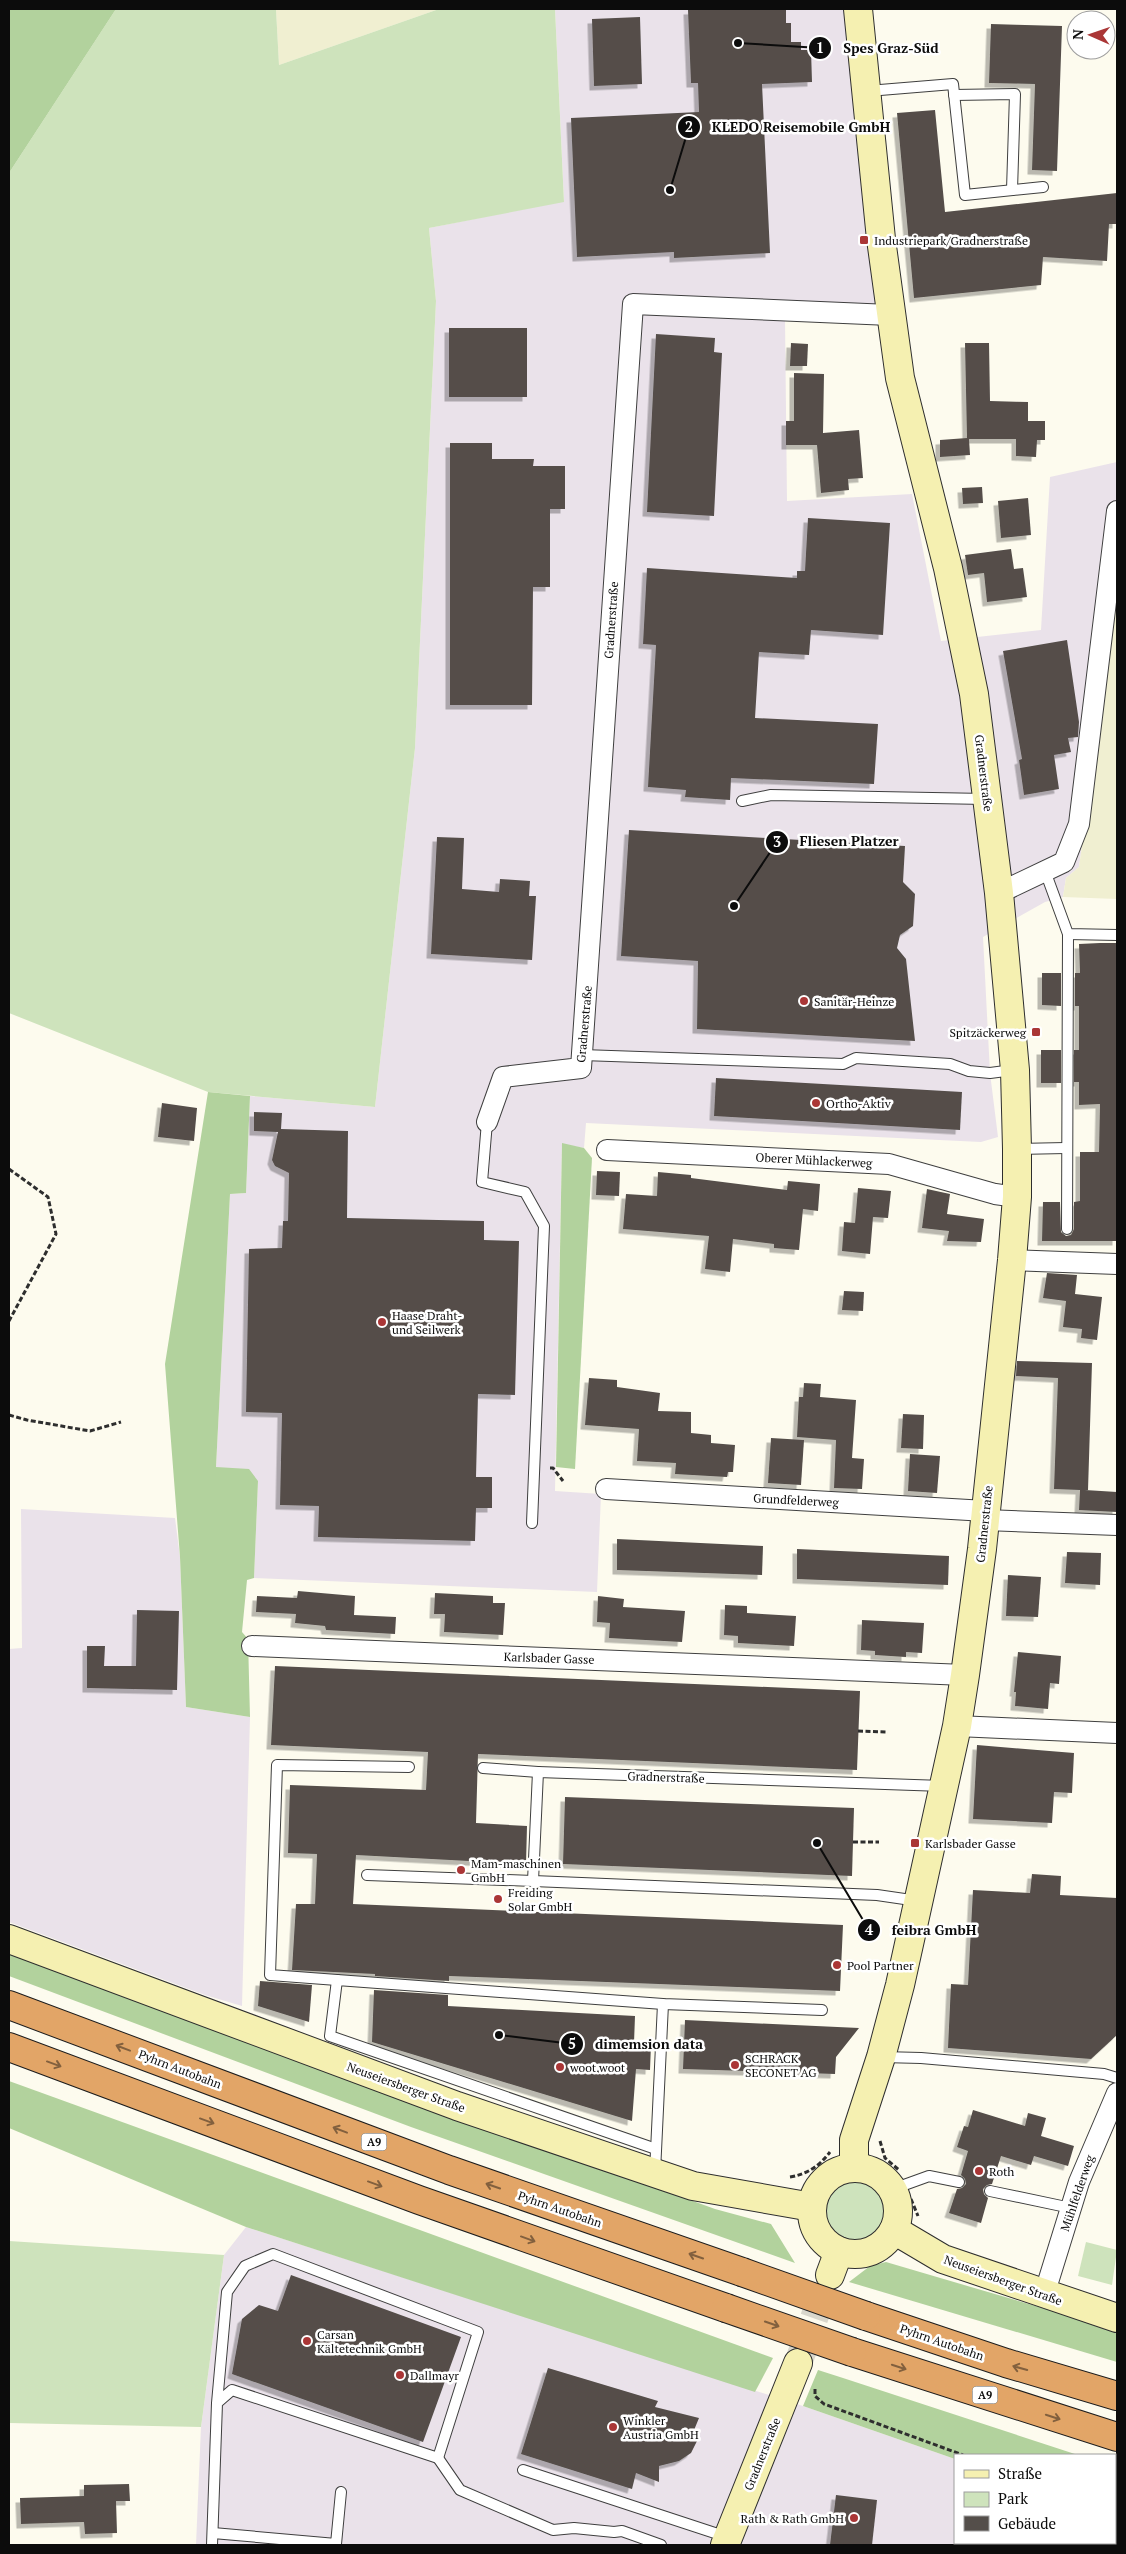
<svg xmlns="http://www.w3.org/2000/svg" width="1126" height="2554" font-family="'PT Serif',serif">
  <defs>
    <filter id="shadow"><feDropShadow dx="-4.5" dy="4.5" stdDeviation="0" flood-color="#0004"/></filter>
  </defs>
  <rect width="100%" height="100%" fill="#fdfbee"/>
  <g fill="#eae2ea">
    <path d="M555,9H845L878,319H785L787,501L912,494L941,641L1041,630L1050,477L1117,462V598L1079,867L1066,878L1063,897L1045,902L983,937L990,1073L998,1137L981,1142L586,1123L584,1148L562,1144L555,1491L601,1494L597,1592L254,1578L258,1481L216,1467L230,1194L246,1193L250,1096L375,1107L415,748L436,301L429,228L564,201Z"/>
    <path d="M21,1509L175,1518L180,1557L186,1707L250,1717L242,2006L205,1995L9,1922V1649L22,1648Z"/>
    <path d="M246,2227L803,2406L955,2459V2543H1037L1036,2545H196L201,2427L224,2255Z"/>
  </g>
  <g fill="#f0efd1">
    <path d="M276,9H439L279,65Z"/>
    <path d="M1117,598V899L1063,897L1066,878L1079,867Z"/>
  </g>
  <g fill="#cee3bc">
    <path d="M116,9H276L279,65L439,9H555L564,202L429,228L436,301L415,748L375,1107L208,1092L9,1013V173Z"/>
    <circle cx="854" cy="2210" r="32"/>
    <path d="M9,2241L224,2255L201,2427L9,2423Z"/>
    <path d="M1086,2242L1117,2250L1112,2285L1078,2276Z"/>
  </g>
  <g fill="#b2d29d">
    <path d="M9,9H116L9,173Z"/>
    <path d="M208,1092L250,1096L246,1193L230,1194L216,1467L249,1469L258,1481L254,1578L247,1580L242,1632L248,1639L250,1717L186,1707L180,1557L165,1364Z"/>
    <path d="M562,1143L584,1148L592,1158L575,1469L556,1467Z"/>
    <path d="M9,1950L317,2065L715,2209L771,2224L795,2263L411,2127L9,1976Z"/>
    <path d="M9,2081L773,2358L755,2392L246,2227L9,2128Z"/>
    <path d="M886,2262L1117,2330V2362L849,2282L870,2266Z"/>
    <path d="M818,2370L843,2378L1078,2455H955V2459L803,2406Z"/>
  </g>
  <g fill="#544e4a" filter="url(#shadow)">
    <path d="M710,9H786V23H791V42H801V50H811L812,82L762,84L770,253L674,258V252L577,257L571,118L699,112L698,83H691L688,10Z"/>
    <path d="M640,17L642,84L594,86L592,19Z"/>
    <path d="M991,24L1062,26L1057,171L1032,170L1035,84L989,83Z"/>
    <path d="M935,110L945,212L1117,193V224H1109L1107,261L1043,257L1041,285L914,298L897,113Z"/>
    <rect x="449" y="328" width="78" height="69"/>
    <path d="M656,334L715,338L714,352L722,353L714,516L647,512Z"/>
    <path d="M791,343L808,344L807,366H790Z"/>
    <path d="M965,343H989L990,401L1028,402V421H1045V440H1037L1036,457L1016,456V439H969L970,455L940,457V440L967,438Z"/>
    <path d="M794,373L824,374L823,433L859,430L863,478L848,479L849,490L821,493L817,445H786V421H794Z"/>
    <path d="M450,443H492V459H534L533,466H565V509H550V587H533L532,705H450Z"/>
    <path d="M982,487L983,503L963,504L962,488Z"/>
    <path d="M1028,498L1031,535L1001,538L998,501Z"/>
    <path d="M808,518L890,523L883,635L811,630L809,655L759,652L755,718L878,724L874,784L731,778L730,800L685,797L686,790L648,787L656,645L643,644L647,568L797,578V571H805Z"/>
    <path d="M1011,549L1014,569L1023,568L1027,597L987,602L984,573L968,575L965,555Z"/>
    <path d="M1067,640L1079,722L1078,737L1068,738L1071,752L1054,755L1059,789L1024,795L1019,760L1022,759L1003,651Z"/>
    <path d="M629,830L905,846L903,882L915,894L913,926L900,935L897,948L906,959L915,1041L697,1029L698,961L621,956Z"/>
    <path d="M437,837L464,838L462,889L499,892L500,879L530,881L529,896H536L532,960L431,954Z"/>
    <path d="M1100,943H1117V1241H1042L1043,1202H1060L1061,1232L1066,1236L1071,1235L1074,1229V1202L1080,1201V1152H1099L1100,1104L1079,1105V1082H1074V1050H1079V1006H1075V973H1080L1079,944Z"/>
    <path d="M1042,973H1061V1006L1042,1005Z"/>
    <rect x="1041" y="1050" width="20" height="33"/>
    <path d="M716,1078L962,1092L960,1130L714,1116Z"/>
    <path d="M162,1103L197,1108L194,1141L158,1137Z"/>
    <path d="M254,1112L282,1113L281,1129L348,1131L347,1218L484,1221V1240L519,1241L515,1395L478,1394L476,1477H492V1508H476L475,1541L318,1537L319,1506L280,1505L282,1413L246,1412L249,1249L282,1248L283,1221H288L289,1173L275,1166L272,1160L278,1132L254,1131Z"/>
    <path d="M597,1171L620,1172L619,1196L596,1195Z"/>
    <path d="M658,1172L691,1175V1178L787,1190L788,1181L820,1184L818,1211L803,1209L799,1250L774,1248V1244L733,1239L730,1272L705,1269L709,1236L623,1229L626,1194L657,1196Z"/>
    <path d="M858,1188L891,1191L888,1218L873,1217L870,1254L842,1251L844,1222L855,1223Z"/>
    <path d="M927,1189L950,1194L947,1214L984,1219L981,1242L947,1241L949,1231L922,1228Z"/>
    <path d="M1047,1273L1077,1275L1075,1294L1102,1297L1097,1340L1081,1338L1082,1329L1063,1327L1066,1301L1043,1298Z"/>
    <path d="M844,1291L864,1292L863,1311L842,1310Z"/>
    <path d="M1017,1361L1092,1363L1088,1490H1085L1117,1492V1512L1079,1510L1080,1490L1054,1489L1058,1378L1016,1376Z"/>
    <path d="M589,1378L617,1380V1387L660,1393L658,1411L691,1412V1433L711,1435V1443L735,1445L733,1472H728L727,1477L675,1474L676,1463L637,1461L639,1429L585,1425Z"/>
    <path d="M804,1383L821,1384L820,1397L856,1400L852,1458L864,1459L862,1489L834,1488L836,1440L797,1437L799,1397H803Z"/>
    <path d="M903,1414L924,1415L923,1449L901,1448Z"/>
    <path d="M771,1438L804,1440L801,1485L768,1483Z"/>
    <path d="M910,1454L940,1456L937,1493L908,1491Z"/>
    <path d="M617,1539L763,1546L762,1575L617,1570Z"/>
    <path d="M797,1549L949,1556L948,1585L797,1579Z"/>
    <path d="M1067,1552L1101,1553L1100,1585L1065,1583Z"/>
    <path d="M1008,1575L1041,1577L1038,1617L1006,1616Z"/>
    <path d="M298,1591L355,1596L354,1615L396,1617L395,1634L326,1630L325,1626L295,1623L296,1614L256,1612L257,1596L297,1598Z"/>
    <path d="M435,1593L493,1596V1603H505L503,1635L444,1632L445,1614H434Z"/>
    <path d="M598,1596L624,1599L623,1607L685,1611L682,1642L609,1638L610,1623L597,1622Z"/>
    <path d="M725,1605L747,1606V1613L796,1616L794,1646L738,1643V1636L724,1635Z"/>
    <path d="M137,1610L179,1611L177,1690L87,1688V1646H105L104,1666H136Z"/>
    <path d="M862,1620L924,1623L922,1653L906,1652V1657L875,1655V1651L861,1650Z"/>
    <path d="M1018,1652L1061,1656L1059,1684L1050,1683L1048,1709L1015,1706L1016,1692H1014Z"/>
    <path d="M275,1666L860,1691L857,1770L478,1754L476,1823L527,1826L526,1864L356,1855L353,1904L843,1925L840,1991L449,1976V1981L375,1976V1974L292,1970L296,1904H315L317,1854L288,1853L290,1785L426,1790L428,1752L271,1745Z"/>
    <path d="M977,1745L1074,1753L1072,1793L1054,1792L1052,1823L973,1819Z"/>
    <path d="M565,1797L854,1808L852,1876L563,1864Z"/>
    <path d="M1032,1874L1061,1876L1060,1895L1117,1898V2035L1091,2059L948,2048L951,1984L968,1985L973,1890L1030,1893Z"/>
    <path d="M260,1981L312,1985L309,2022L258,2006Z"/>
    <path d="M374,1990L448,1995V2006L635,2016L634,2043L651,2044L650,2070L636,2069L632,2121L372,2042Z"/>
    <path d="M685,2020L859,2028L836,2057L835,2074L683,2069Z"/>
    <path d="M973,2110L1025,2126L1028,2113L1046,2118L1041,2136L1074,2146L1068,2166L1034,2156L1031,2165L1001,2156L992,2184L987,2185L983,2189L984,2194L988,2198L981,2223L949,2213L957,2189L962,2188L966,2184L965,2179L961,2175L968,2151L957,2147L964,2126L968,2127Z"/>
    <path d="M291,2275L461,2337L423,2442L232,2374L242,2319L259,2305L278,2311Z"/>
    <path d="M548,2368L658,2401L655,2407L699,2418L692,2435L698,2439L691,2453L679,2461L659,2466V2482L636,2473L632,2489L521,2454Z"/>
    <path d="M129,2484L130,2501H116L117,2533L85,2534L84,2522L21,2524L20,2498L84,2496V2485Z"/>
    <path d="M836,2495L877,2500L872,2545H830Z"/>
  </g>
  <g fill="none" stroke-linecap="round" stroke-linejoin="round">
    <path stroke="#d9d7cc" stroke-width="28" stroke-dasharray="28 14" stroke-linecap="butt" d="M800,2358L828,2279"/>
    <g stroke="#3f3f3f" stroke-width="12">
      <g id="lane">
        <path d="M868,91L953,84L965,195L1043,187"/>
        <path d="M954,95L1015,94L1012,190"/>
        <path d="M742,801L771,795L986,799"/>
        <path d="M1045,871L1068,934L1117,935"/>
        <path d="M582,1055L843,1064L856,1058L950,1064L969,1071L990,1073L1013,1070"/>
        <path d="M487,1122L482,1182L525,1192L544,1226L532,1523"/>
        <path d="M1017,1149L1066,1148"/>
        <path d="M1067,1229L1068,934"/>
        <path d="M483,1768L538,1772"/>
        <path d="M367,1875L533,1881"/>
        <path d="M918,1901L877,1895L533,1881L538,1772L943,1786"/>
        <path d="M337,1980L270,1975L277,1765L409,1767"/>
        <path d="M882,2057L921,2058L1104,2074L1117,2078"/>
        <path d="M656,2149L330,2036L337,1980L663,2004L822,2010"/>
        <path d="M655,2172L663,2004"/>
        <path d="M893,2189L929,2176L959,2182"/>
        <path d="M990,2191L1071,2208"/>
        <path d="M438,2458L460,2490L553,2530L574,2528L614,2532L622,2531L661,2545"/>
        <path d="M523,2470L727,2537"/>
        <path d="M213,2533L336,2544L341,2492"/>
        <path d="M212,2545L217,2403L227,2292L245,2266L273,2254L478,2332L438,2458L232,2390L217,2403"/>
      </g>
    </g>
    <g stroke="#3f3f3f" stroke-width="22">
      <g id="street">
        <path d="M999,893L1064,862L1079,824L1117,511"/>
        <path d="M487,1122L503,1077L581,1068L633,304L890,315"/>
        <path d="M607,1150L889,1164L995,1194L1017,1197"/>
        <path d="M1012,1260L1117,1264"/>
        <path d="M606,1489L986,1511"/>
        <path d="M985,1520L1117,1525"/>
        <path d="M252,1646L965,1675"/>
        <path d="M957,1726L1117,1733"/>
        <path d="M1044,2295L1079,2182L1117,2093"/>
      </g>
    </g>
    <g stroke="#2e2e2e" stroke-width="30">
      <g id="secondary">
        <path d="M858,9L881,239L900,378L948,568L974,694L999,893L1015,1070L1017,1149V1197L1012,1260L982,1549L965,1675L957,1726L900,1985L881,2057L854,2140V2157L858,2168"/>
        <path d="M9,1939L457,2106L693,2186L812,2207"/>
        <circle cx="855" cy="2211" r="43"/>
        <path d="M894,2230L943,2259L1117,2318"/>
        <path d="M830,2275L839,2251"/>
        <path d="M725,2545L798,2363"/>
      </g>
    </g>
    <g stroke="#1d1d1d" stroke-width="30">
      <g id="highway">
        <path d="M9,2005L449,2170L742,2272"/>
        <path d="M9,2047L419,2200L726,2308"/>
        <path d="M866,2316L1006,2363L1117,2396"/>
        <path d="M852,2352L1117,2437"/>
      </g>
    </g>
    <g stroke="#2e2e2e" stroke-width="3" stroke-dasharray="5 2.5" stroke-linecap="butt">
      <path d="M9,1169L48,1197L56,1234L9,1321"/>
      <path d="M9,1415L27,1420L90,1431L121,1422"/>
      <path d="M550,1468H553L563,1481"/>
      <path d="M858,1731L888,1732"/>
      <path d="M853,1842H879"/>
      <path d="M880,2141L885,2158L899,2170"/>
      <path d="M820,2165L825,2180"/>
      <path d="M790,2177C808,2174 819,2166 830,2152"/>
      <path d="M911,2199L918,2216"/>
      <path d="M815,2389V2396L824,2404L963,2455"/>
      <path d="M1115,2511L1117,2512"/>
    </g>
    <use href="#lane" stroke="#fff" stroke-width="10"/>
    <use href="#street" stroke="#fff" stroke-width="20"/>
    <use href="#secondary" stroke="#f5f0b1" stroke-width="28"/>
    <use href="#highway" stroke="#e2a567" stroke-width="28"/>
    <g stroke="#1d1d1d" stroke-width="30" stroke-linecap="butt">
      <g id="highway-bridge">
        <path d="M742,2272L866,2316"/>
        <path d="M726,2308L852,2352"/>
      </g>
    </g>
    <use href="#highway-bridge" stroke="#e2a567" stroke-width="28"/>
  </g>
  <defs><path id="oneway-shaft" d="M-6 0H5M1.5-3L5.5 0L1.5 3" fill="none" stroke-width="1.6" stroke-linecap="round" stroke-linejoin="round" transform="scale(1.25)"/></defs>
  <g stroke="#82603e">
    <use href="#oneway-shaft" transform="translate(123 2048) rotate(-159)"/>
    <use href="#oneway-shaft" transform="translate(54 2064) rotate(20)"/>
    <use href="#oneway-shaft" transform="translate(207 2121) rotate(20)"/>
    <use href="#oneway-shaft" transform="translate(340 2130) rotate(-159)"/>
    <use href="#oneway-shaft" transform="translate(375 2184) rotate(20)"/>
    <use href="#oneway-shaft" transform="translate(493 2186) rotate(-161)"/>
    <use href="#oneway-shaft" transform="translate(528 2239) rotate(20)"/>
    <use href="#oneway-shaft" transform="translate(696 2256) rotate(-161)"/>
    <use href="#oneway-shaft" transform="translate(772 2324) rotate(19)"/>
    <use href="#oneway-shaft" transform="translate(899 2367) rotate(18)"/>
    <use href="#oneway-shaft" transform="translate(1020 2368) rotate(-164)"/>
    <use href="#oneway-shaft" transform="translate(1053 2417) rotate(18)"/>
  </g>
  <g fill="#aa3636" stroke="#fff" stroke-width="2">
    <rect x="859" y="235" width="10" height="10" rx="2.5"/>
    <circle cx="804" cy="1001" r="5"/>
    <rect x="1031" y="1027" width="10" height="10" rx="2.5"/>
    <circle cx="816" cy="1103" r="5"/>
    <circle cx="382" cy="1322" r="5"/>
    <rect x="910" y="1838" width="10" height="10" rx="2.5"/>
    <circle cx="461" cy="1870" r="5"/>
    <circle cx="498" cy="1899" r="5"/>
    <circle cx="837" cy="1965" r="5"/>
    <circle cx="735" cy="2065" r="5"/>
    <circle cx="560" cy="2067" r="5"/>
    <circle cx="979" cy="2171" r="5"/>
    <circle cx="307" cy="2341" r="5"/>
    <circle cx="400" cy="2375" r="5"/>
    <circle cx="613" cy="2427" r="5"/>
    <circle cx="854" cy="2518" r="5"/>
  </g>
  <g text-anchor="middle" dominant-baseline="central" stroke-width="5" stroke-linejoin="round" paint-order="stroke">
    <g fill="#fff" stroke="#555" stroke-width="1">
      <rect x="361.5" y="2133.5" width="25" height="17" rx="4"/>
      <rect x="972.5" y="2386.5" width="25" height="17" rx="4"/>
    </g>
    <g font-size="11" font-weight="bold" fill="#0c0c0c">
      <text x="374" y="2142">A9</text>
      <text x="985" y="2395">A9</text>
    </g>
    <g font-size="12" fill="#0c0c0c" stroke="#fff" text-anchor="start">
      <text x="874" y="240">Industriepark/Gradnerstraße</text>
      <text x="814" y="1001">Sanitär-Heinze</text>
      <text x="1026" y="1032" text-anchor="end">Spitzäckerweg</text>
      <text x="826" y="1103">Ortho-Aktiv</text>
      <text x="392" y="1315">Haase Draht-<tspan x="392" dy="14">und Seilwerk</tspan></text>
      <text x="925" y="1843">Karlsbader Gasse</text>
      <text x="471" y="1863">Mam-maschinen<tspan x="471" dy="14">GmbH</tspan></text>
      <text x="508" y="1892">Freiding<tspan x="508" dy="14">Solar GmbH</tspan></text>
      <text x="847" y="1965">Pool Partner</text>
      <text x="745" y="2058">SCHRACK<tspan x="745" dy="14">SECONET AG</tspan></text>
      <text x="570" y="2067">woot.woot</text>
      <text x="989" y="2171">Roth</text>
      <text x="317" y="2334">Carsan<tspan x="317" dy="14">Kältetechnik GmbH</tspan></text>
      <text x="410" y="2375">Dallmayr</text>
      <text x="623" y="2420">Winkler<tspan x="623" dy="14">Austria GmbH</tspan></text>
      <text x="844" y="2518" text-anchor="end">Rath &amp; Rath GmbH</text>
    </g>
    <g font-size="12" fill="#0c0c0c" stroke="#fff">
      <text transform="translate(611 620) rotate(-86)">Gradnerstraße</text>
      <text transform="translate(984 773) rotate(83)">Gradnerstraße</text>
      <text transform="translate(584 1024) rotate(-85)">Gradnerstraße</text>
      <text transform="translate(814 1160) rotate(3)">Oberer Mühlackerweg</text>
      <text transform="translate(796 1500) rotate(3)">Grundfelderweg</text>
      <text transform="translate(984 1524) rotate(-84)">Gradnerstraße</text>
      <text transform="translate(549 1658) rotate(2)">Karlsbader Gasse</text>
      <text transform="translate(666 1777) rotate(2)">Gradnerstraße</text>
      <text transform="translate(180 2069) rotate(21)">Pyhrn Autobahn</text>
      <text transform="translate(406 2087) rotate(20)">Neuseiersberger Straße</text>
      <text transform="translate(1077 2193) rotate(-71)">Mühlfelderweg</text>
      <text transform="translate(560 2209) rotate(19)">Pyhrn Autobahn</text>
      <text transform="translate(1003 2280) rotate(20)">Neuseiersberger Straße</text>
      <text transform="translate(942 2342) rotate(19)">Pyhrn Autobahn</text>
      <text transform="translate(762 2454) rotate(-68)">Gradnerstraße</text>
    </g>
  </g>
  <path fill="none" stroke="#0c0c0c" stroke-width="2" d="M738 43L820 48M670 190L689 127M734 906L777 842M817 1843L869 1930M499 2035L572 2044"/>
  <g fill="#0c0c0c" stroke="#fff" stroke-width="2">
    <circle cx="738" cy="43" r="5"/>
    <circle cx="670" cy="190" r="5"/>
    <circle cx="734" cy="906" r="5"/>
    <circle cx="817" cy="1843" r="5"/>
    <circle cx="499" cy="2035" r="5"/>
    <circle cx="820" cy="48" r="12"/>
    <circle cx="689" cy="127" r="12"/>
    <circle cx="777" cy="842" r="12"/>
    <circle cx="869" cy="1930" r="12"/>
    <circle cx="572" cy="2044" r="12"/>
  </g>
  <g font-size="15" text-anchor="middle" font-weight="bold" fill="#fff">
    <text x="820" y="53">1</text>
    <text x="689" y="132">2</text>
    <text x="777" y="847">3</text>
    <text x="869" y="1935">4</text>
    <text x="572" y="2049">5</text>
  </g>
  <g font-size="14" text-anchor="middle" font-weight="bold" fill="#0c0c0c" stroke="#fff" stroke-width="5" stroke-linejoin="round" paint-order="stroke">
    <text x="891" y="53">Spes Graz-Süd</text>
    <text x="801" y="132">KLEDO Reisemobile GmbH</text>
    <text x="849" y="846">Fliesen Platzer</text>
    <text x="934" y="1935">feibra GmbH</text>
    <text x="649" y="2049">dimemsion data</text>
  </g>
  <rect width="1126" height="2554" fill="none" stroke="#0c0c0c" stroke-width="20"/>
  <rect x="954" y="2454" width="162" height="90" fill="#ffffff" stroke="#9e9e9e"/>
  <rect x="964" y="2470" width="25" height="8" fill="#f5f0b1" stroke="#9e9e9e"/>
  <text x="998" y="2479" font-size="15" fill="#0c0c0c">Straße</text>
  <rect x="964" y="2492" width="25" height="15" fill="#cee3bc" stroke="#9e9e9e"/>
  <text x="998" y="2504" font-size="15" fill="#0c0c0c">Park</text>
  <rect x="964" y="2516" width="25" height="15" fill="#544e4a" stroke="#9e9e9e"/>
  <text x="998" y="2529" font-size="15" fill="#0c0c0c">Gebäude</text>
  <g transform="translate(1091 35) rotate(272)"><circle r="24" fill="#ffffff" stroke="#9e9e9e"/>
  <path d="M0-4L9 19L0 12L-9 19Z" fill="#aa3636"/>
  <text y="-8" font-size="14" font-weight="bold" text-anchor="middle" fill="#0c0c0c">N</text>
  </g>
</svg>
